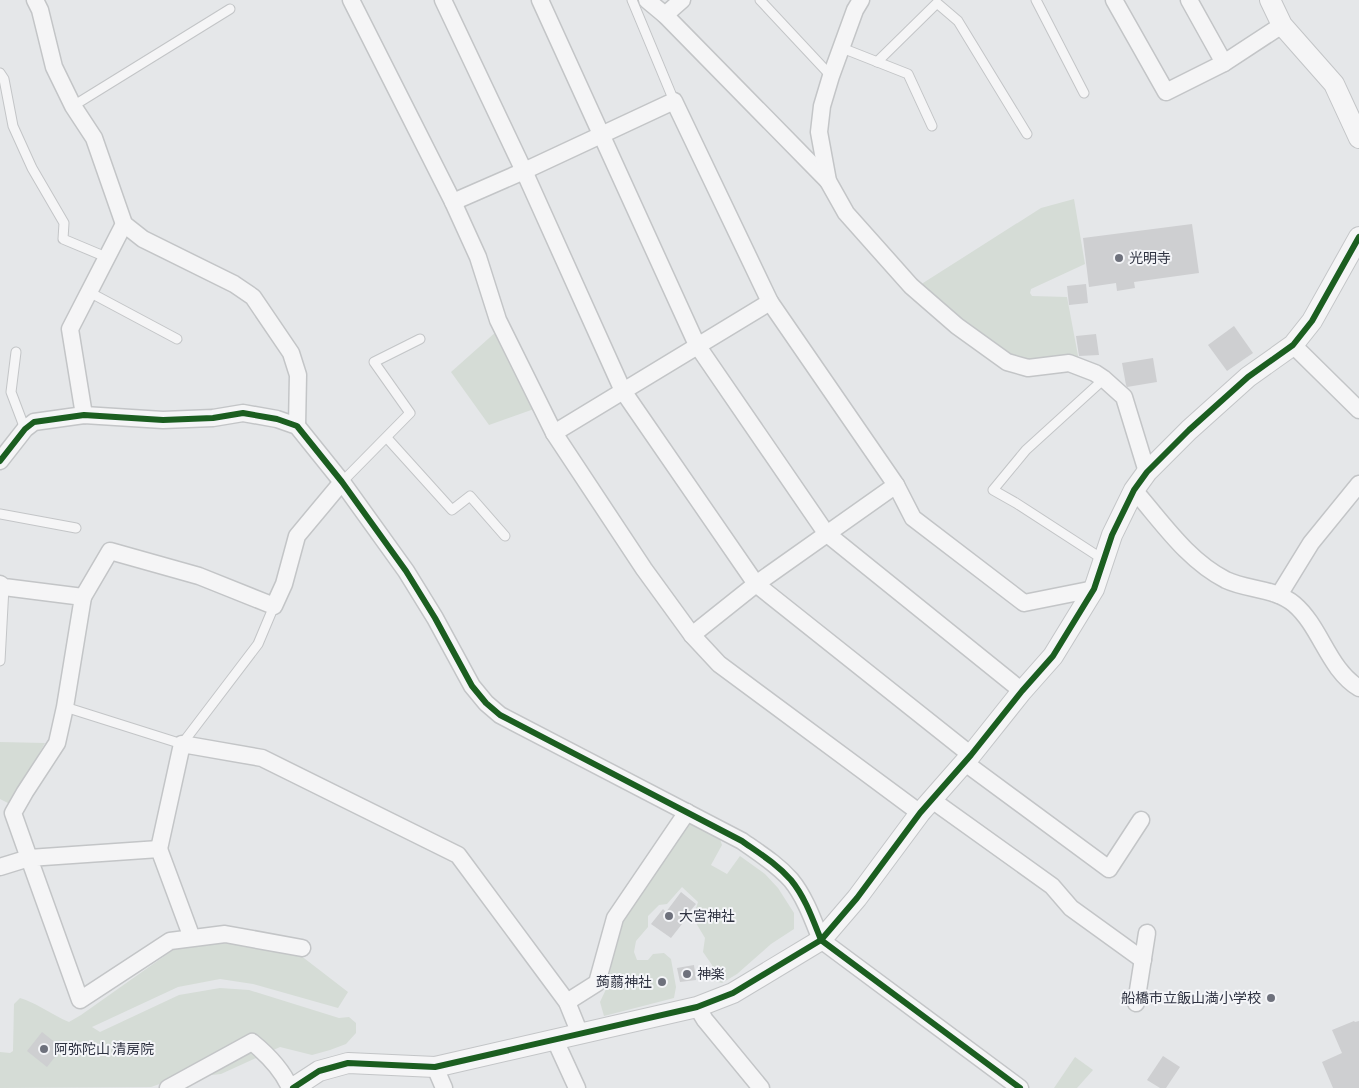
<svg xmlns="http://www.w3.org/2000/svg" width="1359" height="1088" font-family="'Sofia Sans Condensed','Noto Sans JP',sans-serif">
  <rect width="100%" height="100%" fill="#e5e7e9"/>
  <g fill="#d5dcd6">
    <path d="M1074,199L1085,264L1031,289L1030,293L1032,296L1067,297L1079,361L1030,363L1008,357L922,289L923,283L1041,208Z"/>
    <path d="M497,331L534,409L489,425L451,372Z"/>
    <path d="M0,742L45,743L10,804L0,799Z"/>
    <path d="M686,821L720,839L722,845L711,865L727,874L740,856L765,874L778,888L794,913V929L771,944L737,974L722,983L714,981L712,965L703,952L705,938L693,918L698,902L682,887L667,904L659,905L648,916V927L636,941L634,952L637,960H648L653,954L664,953L671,959L676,987L674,998L604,1016L600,1002L607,987L620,920Z"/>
    <path d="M213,940L252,944L300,955L348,992L338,1008L253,984L220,979L178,987L92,1027L100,1032L179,995L220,988L249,990L339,1018L349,1017L356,1023V1033L346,1044L330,1050L312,1055L280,1047L221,1074L174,1079L151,1087L0,1088V1052L10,1053L13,1051L14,1004L20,998C37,1003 52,1015 69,1022L81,1015L173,950Z"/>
    <path d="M1075,1057L1093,1070L1077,1088H1054Z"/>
  </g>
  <g fill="#cecfd1">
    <path d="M1192,224L1199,273L1134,282L1135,288L1117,291L1116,283L1089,287L1083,238Z"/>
    <path d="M1086,284L1088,303L1069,305L1067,286Z"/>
    <path d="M1234,326L1253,353L1227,371L1208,345Z"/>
    <path d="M1096,334L1099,355L1079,356L1076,336Z"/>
    <path d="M1153,358L1157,382L1127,387L1126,385L1122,363Z"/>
    <path d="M681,892L696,904L680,923L682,924L671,938L651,924L663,909L666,912Z"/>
    <path d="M694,965L696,980L680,982L677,968Z"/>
    <path d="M1354,1021L1355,1022L1359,1021V1088H1333L1322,1062L1342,1053L1332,1030Z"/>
    <path d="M42,1032L62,1048L47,1067L27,1051Z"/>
    <path d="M1163,1056L1180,1067L1166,1088H1160L1147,1080Z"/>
  </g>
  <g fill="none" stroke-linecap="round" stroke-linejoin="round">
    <g stroke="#c3c5c7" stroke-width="11">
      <g id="service">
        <path d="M632,0L674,101"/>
        <path d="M760,0L831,76"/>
        <path d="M1036,0L1084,93"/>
        <path d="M842,48L908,74L932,126"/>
        <path d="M877,62L937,3L958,21L1027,134"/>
        <path d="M0,73L4,79L13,126L32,168L64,223L63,239L106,257"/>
        <path d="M73,106L230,9"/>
        <path d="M89,292L177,339"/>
        <path d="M16,352L11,392L25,429"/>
        <path d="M387,438L452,510L470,496L505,536"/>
        <path d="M342,482L410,413L374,362L420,339"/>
        <path d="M0,514L76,528"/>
        <path d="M1104,560L1016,503L993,490L1026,450L1104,379"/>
        <path d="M0,661L4,587"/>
        <path d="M65,707L182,744L258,644L274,606"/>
      </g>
    </g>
    <g stroke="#c3c5c7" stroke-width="19">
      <g id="minor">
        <path d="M35,0L40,10L54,67L73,106L94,138L124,224L143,239L234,284L253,297L291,353L298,375L297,426"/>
        <path d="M351,0L453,202L478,257L498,320L554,433L644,569L692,635L719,664L920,813"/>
        <path d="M443,0L524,171L623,391L756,584L971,755"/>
        <path d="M540,0L697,345L826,533L1022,691"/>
        <path d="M647,0L665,15L828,181"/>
        <path d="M861,0L855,10L831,76L822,106L819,132L828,181L846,213L911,286L957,326L1007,362L1028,368L1069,363L1095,373L1104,379L1124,397L1147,472"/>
        <path d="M1114,0L1166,92L1224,63L1282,25"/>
        <path d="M1189,0L1224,63"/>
        <path d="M665,15L682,0"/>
        <path d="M453,202L524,171L674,101L770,302L896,485L913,518L1024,603L1094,589"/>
        <path d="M1293,345L1359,410"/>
        <path d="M84,415L70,329L124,224"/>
        <path d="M554,433L770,302"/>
        <path d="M0,461L25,429L34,422L84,415L163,420L213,418L243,413L277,419L297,426L342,482L406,571L435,618L472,686L486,703L500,715L742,841C759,853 777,864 791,880C805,897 813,920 821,940L1020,1088"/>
        <path d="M1134,490C1162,522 1187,560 1226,580C1247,590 1275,588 1294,604C1321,627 1328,669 1359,688"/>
        <path d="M0,584L4,587L83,597L65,707L57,743L25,792L13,813L29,858L0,867"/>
        <path d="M1279,595L1311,543L1359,484"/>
        <path d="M83,597L110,551L199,576L274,606L284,584L297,536L342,482"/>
        <path d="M692,635L756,584L896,485"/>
        <path d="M964,762L1109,869L1141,820"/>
        <path d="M932,800L1052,886L1071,908L1143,960"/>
        <path d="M159,849L182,744L262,758L458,855L567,1002L580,1034"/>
        <path d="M192,938L159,849L29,858L80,1000L170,941L225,934L302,948"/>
        <path d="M567,1002L597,983L615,918L687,812"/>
        <path d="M1136,1003L1147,933"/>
        <path d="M697,1007L705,1020L761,1088"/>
        <path d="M555,1040L577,1088"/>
        <path d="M435,1067L444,1088"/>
        <path d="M168,1088L252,1042C268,1055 282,1069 290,1088"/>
      </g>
    </g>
    <g stroke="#c3c5c7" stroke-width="22">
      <g id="tertiary">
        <path d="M1270,0L1282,25L1334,84L1359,138"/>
        <path d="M293,1088L319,1071L348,1063L435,1067L697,1007L733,993L821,940L857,898L920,813L971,755L1022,691L1053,656L1094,589L1112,535L1134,490L1147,472L1189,430L1248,377L1293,345L1312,321L1359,237"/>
      </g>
    </g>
    <use href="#service" stroke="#f5f5f6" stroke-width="9"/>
    <use href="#minor" stroke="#f5f5f6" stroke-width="16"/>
    <use href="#tertiary" stroke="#f5f5f6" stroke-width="20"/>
    <g stroke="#f4f5f8" stroke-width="9">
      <g id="cycleway">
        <path d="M0,461L25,429L34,422L84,415L163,420L213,418L243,413L277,419L297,426L342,482L406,571L435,618L472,686L486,703L500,715L742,841C759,853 777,864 791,880C805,897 813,920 821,940L1020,1088"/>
        <path d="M293,1088L319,1071L348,1063L435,1067L697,1007L733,993L821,940L857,898L920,813L971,755L1022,691L1053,656L1094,589L1112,535L1134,490L1147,472L1189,430L1248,377L1293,345L1312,321L1359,237"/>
      </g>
    </g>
    <use href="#cycleway" stroke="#1b5e20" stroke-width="6"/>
  </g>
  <g fill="#6e717c" stroke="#f4f5f8" stroke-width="2">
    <circle cx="1119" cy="258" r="5"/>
    <circle cx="669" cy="916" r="5"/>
    <circle cx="687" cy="974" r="5"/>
    <circle cx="662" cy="982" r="5"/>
    <circle cx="1271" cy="998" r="5"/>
    <circle cx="44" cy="1049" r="5"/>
  </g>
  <g text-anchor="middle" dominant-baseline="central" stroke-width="4" stroke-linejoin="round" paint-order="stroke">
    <g font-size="14" fill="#2e3241" stroke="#f4f5f8" text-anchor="start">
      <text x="1129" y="258">光明寺</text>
      <text x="679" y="916">大宮神社</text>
      <text x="697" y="974">神楽</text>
      <text x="652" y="982" text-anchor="end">蒟蒻神社</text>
      <text x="1261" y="998" text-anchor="end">船橋市立飯山満小学校</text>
      <text x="54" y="1049">阿弥陀山 清房院</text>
    </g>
  </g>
</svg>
